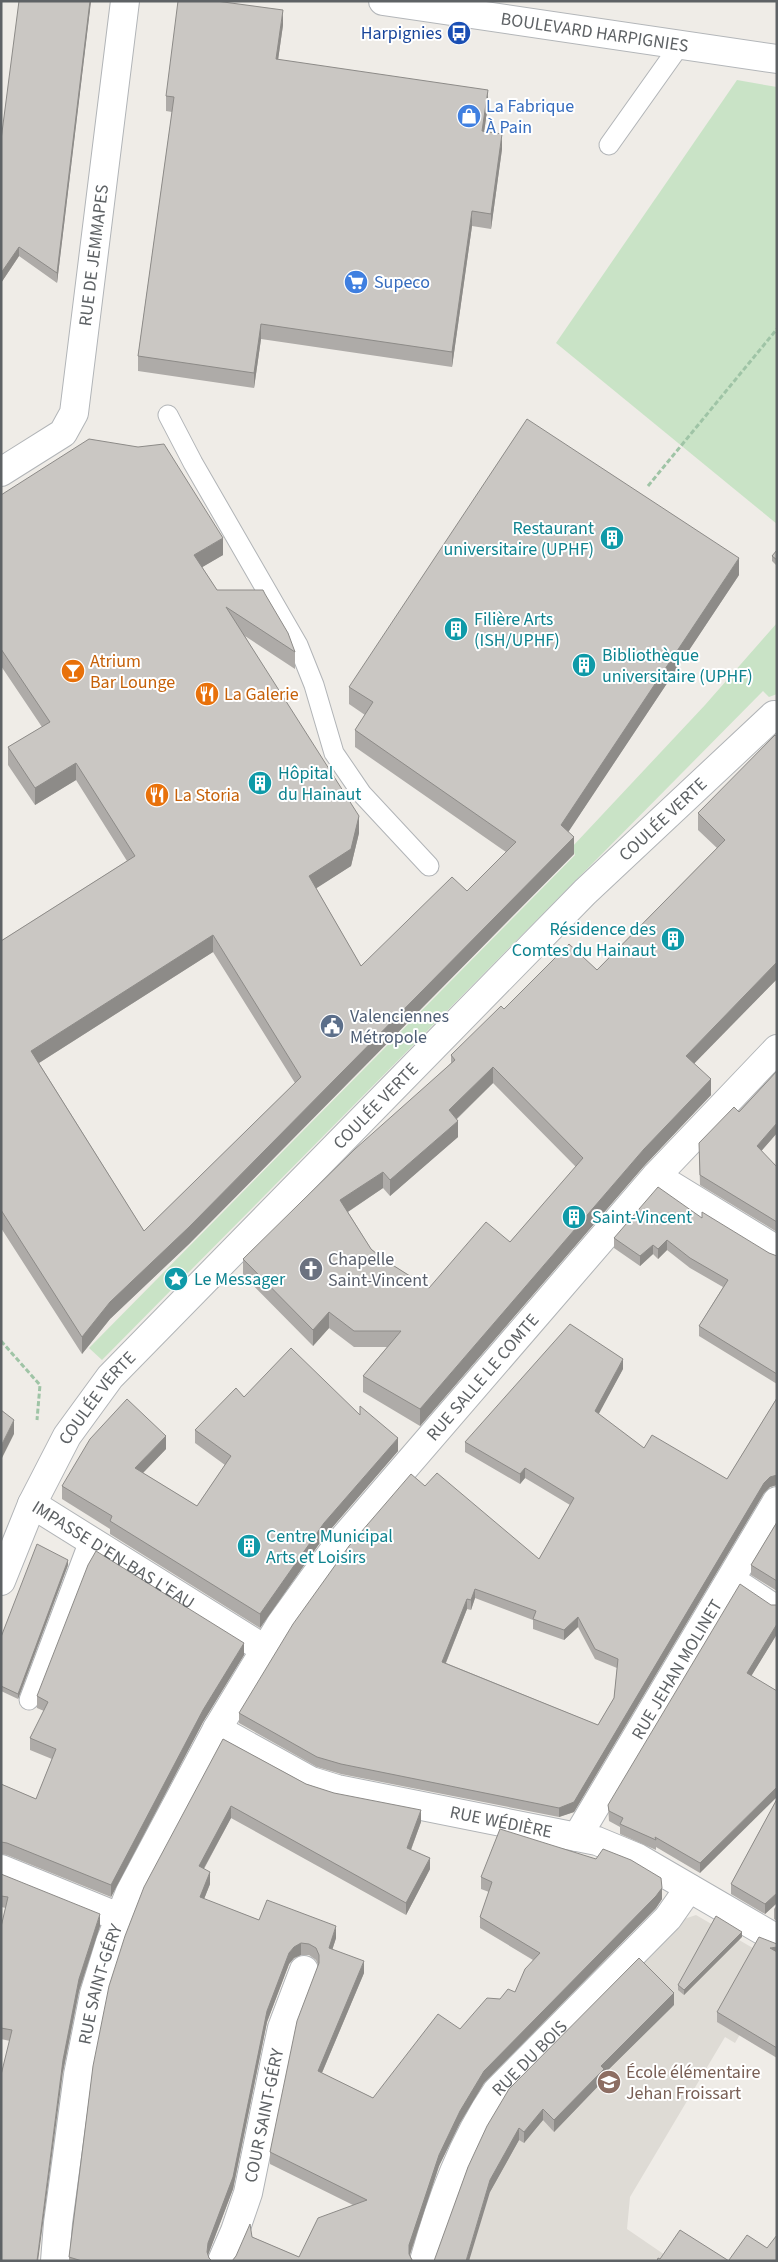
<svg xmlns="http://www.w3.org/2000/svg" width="778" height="2262" font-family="'Source Sans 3',sans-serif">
  <rect width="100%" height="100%" fill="#efece7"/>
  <path fill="#dedbd5" d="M696,1915L777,1962V1970L735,2043L725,2037L630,2197L627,2229L665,2255L662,2261H434L533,2069L684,1919Z"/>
  <g fill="#c9e3c6">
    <path d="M737,80L777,87V524L556,343Z"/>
    <path d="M777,623V694L769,697L763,691L102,1360L89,1348L575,855L572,847L705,705Z"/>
  </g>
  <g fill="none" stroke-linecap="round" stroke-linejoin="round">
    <g stroke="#b1b4b7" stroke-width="21">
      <g id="lane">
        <path d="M609,145L680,45"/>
        <path d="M168,415L193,463L298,645L314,685L334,753L362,794L429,866"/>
        <path d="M733,1576L777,1605"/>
        <path d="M29,1700L90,1538"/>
      </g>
    </g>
    <g stroke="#b1b4b7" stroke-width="30">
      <g id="street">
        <path id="s1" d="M1,472L63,433L74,413L125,1"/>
        <path d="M656,1176L777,1250"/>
        <path id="s2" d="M32,1504L266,1650"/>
        <path id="s3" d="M1,1581L32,1504L67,1436L110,1377L585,892L774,715"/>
        <path id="s4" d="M217,1729L311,1781L337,1789L597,1841L638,1858L777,1939"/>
        <path id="s5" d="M577,1837L777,1501"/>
        <path d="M1,1869L121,1918"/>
        <path id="s6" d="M55,2261L58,2223L78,2075L94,1994L110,1942L130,1892L217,1729L280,1625L337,1546L656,1176L777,1049"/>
        <path id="s7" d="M222,2261L235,2231L248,2193L277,2051L282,2028L304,1970"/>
        <path id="s8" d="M424,2261C441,2201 462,2142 497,2091L668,1918L689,1888"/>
      </g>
    </g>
    <g stroke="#b3b6b9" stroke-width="30">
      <g id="secondary">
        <path id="s9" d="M383,1L777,59"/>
      </g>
    </g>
    <g stroke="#9fc4a6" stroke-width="3" stroke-dasharray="5 2.5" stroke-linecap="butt">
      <path d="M648,486L777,329"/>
      <path d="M1,1341L40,1385L37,1420"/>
    </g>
    <use href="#lane" stroke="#fff" stroke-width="19"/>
    <use href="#street" stroke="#fff" stroke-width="28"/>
    <use href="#secondary" stroke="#fff" stroke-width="28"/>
  </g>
  <g fill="#aeaba8" fill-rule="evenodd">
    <path d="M91,1L57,283L19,256L1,283V140Z"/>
    <path d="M283,25L278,60L488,105L484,132L502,149L491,229L472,226L452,367L261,339L254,388L138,371V356L172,112L166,111V96Z"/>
    <path d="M1,495L223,555L202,567L217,590L295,652V669L245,636L359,833L351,866L316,888L361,966L467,891L506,852L355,747V730L365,715L349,704V687L739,575L568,832L574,854L189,1244L110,1319L82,1354L1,1228V941L127,861L76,780L35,805L8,765V747L42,727L1,666ZM213,952L295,1083L144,1231L39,1063Z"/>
    <path d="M777,550V566L772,561V556Z"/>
    <path d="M777,736V979L694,1063L711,1095L644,1166L420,1426L363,1392V1376L387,1347H354L329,1328L313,1346L243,1275V1259L451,1063V1055L504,1009L597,970L717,848L698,830V813ZM493,1083L576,1167L510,1242L429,1288L383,1259L371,1249L348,1212L383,1188L390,1196L458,1137L457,1119Z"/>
    <path d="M777,1071V1133L761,1151L777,1167V1232L700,1185L699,1153Z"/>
    <path d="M702,1218L769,1253L777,1256V1384L699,1336V1326L723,1287L690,1268L667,1250L658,1259L653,1254L640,1266L614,1248V1238Z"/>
    <path d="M623,1369L598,1414L644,1448L727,1479L777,1398V1485L770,1487L764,1493L574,1812L559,1817L341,1774L317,1767L239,1723V1713L425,1486L539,1559L570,1505L525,1478L520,1484L465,1452V1442ZM475,1598L533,1620V1629L564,1640L578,1627L595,1659L617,1668L614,1698L598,1725L446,1663L467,1609L471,1610Z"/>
    <path d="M244,1397L360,1415L398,1451L324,1537L260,1628L110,1534V1529L62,1499V1486L166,1449L143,1473L197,1506L225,1465L195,1443V1430Z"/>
    <path d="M777,1522V1591L751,1575V1565Z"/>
    <path d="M68,1565L18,1699L1,1691V1637Z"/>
    <path d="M771,1605H777V1634L751,1676L700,1873L656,1847V1850L620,1834V1827L609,1821L608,1805Z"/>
    <path d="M244,1655L203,1722L111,1897L7,1855L1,1854V1784L36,1799L52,1759L30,1750V1738L44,1711L37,1708V1696Z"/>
    <path d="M223,1739L306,1784L421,1822L411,1850L430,1869L406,1915L231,1818L204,1869L210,1884L204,1899L259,1920L336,1938L332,1950L364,1973L322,2073L373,2098L460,2029L500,1999L515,1992L533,1960L480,1928V1917L489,1892L481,1889V1877L662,1899L656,1908L484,2083L460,2123L439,2166L410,2255L412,2260L232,2261L252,2237L299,2257L353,2205L270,2164V2152L318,1965L316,1960L309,1955H301L294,1958L289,1964L267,2022L233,2189L208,2255L209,2258L212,2261H69V2257Z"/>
    <path d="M777,1799V1903L765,1914L731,1894V1884Z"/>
    <path d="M1,1874L100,1926L79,1991L63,2072L10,2041L1,2039V1927L6,1908L1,1907Z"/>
    <path d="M777,1905V1921L774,1919V1909Z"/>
    <path d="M742,1937L684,1995L678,1990V1985Z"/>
    <path d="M777,1944V2058L717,2022V2012Z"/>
    <path d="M674,2005L604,2074V2080L554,2132L543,2120L524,2143L519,2140L490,2192L435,2260L468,2167Z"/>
  </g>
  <g fill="#8d8b88">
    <path d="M90,1H91L57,283V273Z"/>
    <path d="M283,10V25L276,74V59Z"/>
    <path d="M488,90V105L482,146V131Z"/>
    <path d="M502,134V149L491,229V214Z"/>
    <path d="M472,211V226L452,367V352Z"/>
    <path d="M19,247V256L1,283V273Z"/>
    <path d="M261,324V339L254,388V373Z"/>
    <path d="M223,538V555L194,572V555Z"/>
    <path d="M739,558V575L561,843V825Z"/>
    <path d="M76,763V780L35,805V788Z"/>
    <path d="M359,816V833L351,866L309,893V876Z"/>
    <path d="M574,837V854L189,1244L110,1319L82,1354V1337L110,1302Z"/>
    <path d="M213,935V952L31,1068V1051Z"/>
    <path d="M777,962V979L686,1072V1056Z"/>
    <path d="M493,1067V1083L449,1126V1110Z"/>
    <path d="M711,1079V1095L644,1166L420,1426V1409L644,1149Z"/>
    <path d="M458,1121V1137L390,1196V1180Z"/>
    <path d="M777,1123V1133L757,1156V1146Z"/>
    <path d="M383,1172V1188L340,1217V1200Z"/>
    <path d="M667,1240V1250L658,1259V1249Z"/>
    <path d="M653,1245V1254L640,1266V1256Z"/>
    <path d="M329,1312V1328L313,1346V1330Z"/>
    <path d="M623,1359V1369L595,1421V1411Z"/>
    <path d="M14,1420V1434L1,1460V1446Z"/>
    <path d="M166,1436V1449L135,1481V1468Z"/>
    <path d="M398,1438V1451L324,1537L260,1628V1614L324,1523Z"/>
    <path d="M525,1468V1478L520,1484V1474Z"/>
    <path d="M777,1475V1485L770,1487L764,1493L574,1812L559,1817V1808L764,1483L770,1477Z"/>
    <path d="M68,1560V1565L18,1699V1694Z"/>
    <path d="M475,1589V1598L471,1610V1600Z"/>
    <path d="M467,1599V1609L442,1672V1662Z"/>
    <path d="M578,1617V1627L564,1640V1630Z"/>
    <path d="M777,1624V1634L747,1683V1673Z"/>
    <path d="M244,1643V1655L203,1722L111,1897V1885L203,1710Z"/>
    <path d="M777,1787V1797L700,1873V1863Z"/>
    <path d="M231,1806V1818L199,1877V1866Z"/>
    <path d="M421,1810V1822L407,1860V1848Z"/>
    <path d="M430,1858V1869L406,1915V1903Z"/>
    <path d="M210,1872V1884L200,1909V1897Z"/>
    <path d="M662,1888V1899L656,1908L484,2083L460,2123L439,2166L409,2257V2245L439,2155L460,2111L484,2071Z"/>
    <path d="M777,1893V1903L765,1914V1904Z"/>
    <path d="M100,1914V1926L79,1991L63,2072L38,2261H37L63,2060L79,1979Z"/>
    <path d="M336,1926V1938L329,1960V1948Z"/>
    <path d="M742,1932V1937L684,1995V1990Z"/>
    <path d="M301,1943V1955L294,1958L289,1964L267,2022L233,2189L208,2255L207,2252L208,2243L267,2011L289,1953L294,1947Z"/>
    <path d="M777,1947V1957L770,1948Z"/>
    <path d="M364,1961V1973L318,2082V2071Z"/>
    <path d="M674,1993V2005L604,2074V2080L554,2132V2120L601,2066Z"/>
    <path d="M543,2109V2120L524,2143V2132Z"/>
    <path d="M519,2128V2140L490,2192L469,2261H466L490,2180Z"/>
  </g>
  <g fill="#cac7c3" stroke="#8d8b88" fill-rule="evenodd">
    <path d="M19,1H90L57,273L19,247L1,273V140Z"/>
    <path d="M178,1H216L283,10L276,59L488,90L482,131L502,134L491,214L472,211L452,352L261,324L254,373L138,356L174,97L166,96Z"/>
    <path d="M527,419L739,558L561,825L574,837L189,1227L110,1302L82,1337L1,1210V941L135,856L76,763L35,788L8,747L50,722L1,649V495L89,439L138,447L164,444L223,538L194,555L217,590H263L265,594L288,633L295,652L226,607L359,816L351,849L309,876L361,966L452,877L467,891L516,842L355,730L373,702L349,687ZM213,935L301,1077L144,1231L31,1051Z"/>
    <path d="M777,550V560L772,556Z"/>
    <path d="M775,735L777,736V962L686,1056L711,1079L644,1149L420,1409L363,1376L401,1331H354L329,1312L313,1330L243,1259L355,1149L455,1060L451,1055L501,1006L504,1009L569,944L597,970L725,840L698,813ZM493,1067L583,1158L510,1242L486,1222L429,1288L383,1259L371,1249L340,1200L383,1172L390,1180L458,1121L449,1110Z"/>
    <path d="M777,1071V1123L757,1146L777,1167V1222L700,1175L699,1143L734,1107L739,1112Z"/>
    <path d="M658,1187L702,1218V1212L769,1253L777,1256V1374L699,1326L728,1280L690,1258L667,1240L658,1249L653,1245L640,1256L614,1238Z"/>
    <path d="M570,1324L623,1359L595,1411L644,1448L652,1435L727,1479L777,1398V1475L770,1477L764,1483L574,1802L559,1808L341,1764L317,1757L239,1713L293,1624L349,1546L411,1474L425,1486L437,1473L539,1559L574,1498L525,1468L520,1474L465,1442ZM475,1589L536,1611L533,1619L564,1630L578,1617L595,1649L618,1659L614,1698L598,1725L442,1662L467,1599L471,1600Z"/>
    <path d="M291,1348L360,1415V1406L398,1438L324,1523L260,1614L110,1521L112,1516L62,1486L90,1439L127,1399L166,1436L135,1468L197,1506L231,1456L195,1430L236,1388L244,1397Z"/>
    <path d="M1,1410L14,1420L1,1446Z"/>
    <path d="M777,1522V1581L751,1565Z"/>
    <path d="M37,1544L68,1560L18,1694L1,1686V1637Z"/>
    <path d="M96,1551L244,1643L203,1710L111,1885L7,1843L1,1842V1784L36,1799L56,1749L30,1738L48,1702L37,1696L88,1565Z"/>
    <path d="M740,1584L771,1605H777V1624L747,1673L777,1691V1787L700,1863L655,1837L656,1840L620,1824L623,1818L609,1811L608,1805Z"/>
    <path d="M223,1739L306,1784L334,1793L421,1810L407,1848L430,1858L406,1903L231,1806L199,1866L210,1872L200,1897L259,1920L267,1900L336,1926L329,1948L364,1961L318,2071L373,2098L438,2014L460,2029L487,1998L500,1999L508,1989L515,1992L525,1969L540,1953L480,1917L492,1882L481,1877L500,1829L596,1859L603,1849L631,1860L661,1878L662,1888L656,1896L484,2071L460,2111L439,2155L409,2245V2254L412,2260L414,2261H232L236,2256L250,2224L252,2237L299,2257L318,2218L367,2200L270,2152L297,2021L319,1963V1955L316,1948L309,1944L301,1943L294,1947L289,1953L267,2011L233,2177L208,2243L207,2252L209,2258L212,2261H82L69,2257L93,2066L109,1986L125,1936L144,1887Z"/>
    <path d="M777,1799V1893L765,1904L731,1884Z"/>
    <path d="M1,1874L100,1914L79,1979L63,2060L37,2261H1V2075L12,2030L1,2028V1927L8,1897L1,1896Z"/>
    <path d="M716,1916L742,1932L684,1990L678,1985Z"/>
    <path d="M759,1937L777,1944V1947L770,1948L777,1952V2048L717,2012Z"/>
    <path d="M639,1958L674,1993L601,2066L604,2069L554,2120L543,2109L524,2132L519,2128L490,2180L466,2261H434L468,2167L487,2126L509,2089Z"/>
    <path d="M680,2230L729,2261H657L658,2258L660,2259Z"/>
    <path d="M747,2235L767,2248L777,2235V2261H731L729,2260Z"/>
  </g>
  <defs>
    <g id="bus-disc" transform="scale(1.25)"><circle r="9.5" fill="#1a4fb4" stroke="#fff"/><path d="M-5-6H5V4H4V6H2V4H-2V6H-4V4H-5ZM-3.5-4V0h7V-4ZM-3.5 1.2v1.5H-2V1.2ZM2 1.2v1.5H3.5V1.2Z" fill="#fff"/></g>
    <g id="shop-disc" transform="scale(1.25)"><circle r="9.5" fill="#3f7fe0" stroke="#fff"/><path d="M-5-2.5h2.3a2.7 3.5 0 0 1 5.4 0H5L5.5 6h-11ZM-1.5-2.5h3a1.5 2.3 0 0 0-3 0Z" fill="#fff"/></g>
    <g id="supermarket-disc" transform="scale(1.25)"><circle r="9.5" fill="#3f7fe0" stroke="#fff"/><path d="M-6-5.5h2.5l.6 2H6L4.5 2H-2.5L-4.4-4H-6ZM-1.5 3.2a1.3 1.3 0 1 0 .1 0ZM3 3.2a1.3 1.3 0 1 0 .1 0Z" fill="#fff"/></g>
    <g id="building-disc" transform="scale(1.25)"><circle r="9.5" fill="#0f9aa8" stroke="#fff"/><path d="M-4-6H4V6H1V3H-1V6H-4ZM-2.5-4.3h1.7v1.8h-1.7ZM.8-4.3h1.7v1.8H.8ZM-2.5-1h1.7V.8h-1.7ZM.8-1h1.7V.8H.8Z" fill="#fff"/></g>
    <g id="bar-disc" transform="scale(1.25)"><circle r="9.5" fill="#e8710a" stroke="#fff"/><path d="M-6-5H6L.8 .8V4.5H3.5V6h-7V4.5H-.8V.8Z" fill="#fff"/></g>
    <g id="restaurant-disc" transform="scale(1.25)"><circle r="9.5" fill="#e8710a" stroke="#fff"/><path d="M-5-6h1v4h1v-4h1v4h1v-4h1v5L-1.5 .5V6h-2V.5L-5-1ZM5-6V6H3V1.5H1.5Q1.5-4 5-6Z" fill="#fff"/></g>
    <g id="civic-disc" transform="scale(1.25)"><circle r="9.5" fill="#5c6f8a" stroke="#fff"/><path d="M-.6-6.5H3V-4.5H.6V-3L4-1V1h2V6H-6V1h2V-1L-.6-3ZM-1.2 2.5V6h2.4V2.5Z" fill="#fff"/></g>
    <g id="church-disc" transform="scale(1.25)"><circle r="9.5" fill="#6b7280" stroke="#fff"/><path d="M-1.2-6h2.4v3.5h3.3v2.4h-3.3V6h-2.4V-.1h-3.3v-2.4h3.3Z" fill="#fff"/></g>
    <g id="sight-disc" transform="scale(1.25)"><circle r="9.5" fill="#0f9aa8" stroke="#fff"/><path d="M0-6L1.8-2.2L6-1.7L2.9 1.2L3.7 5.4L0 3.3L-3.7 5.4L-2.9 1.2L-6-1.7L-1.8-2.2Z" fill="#fff"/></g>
    <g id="school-disc" transform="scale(1.25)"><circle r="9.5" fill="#8d6e63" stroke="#fff"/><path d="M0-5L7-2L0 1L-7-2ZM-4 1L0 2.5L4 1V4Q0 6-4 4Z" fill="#fff"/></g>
  </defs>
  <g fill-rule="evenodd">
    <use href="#bus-disc" x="459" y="33"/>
    <use href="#shop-disc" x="469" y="116"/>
    <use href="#supermarket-disc" x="356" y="282"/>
    <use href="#building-disc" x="612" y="538"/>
    <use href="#building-disc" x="456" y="629"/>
    <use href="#building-disc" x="584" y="665"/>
    <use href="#bar-disc" x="73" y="671"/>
    <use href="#restaurant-disc" x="207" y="694"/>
    <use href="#building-disc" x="260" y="783"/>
    <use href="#restaurant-disc" x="157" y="795"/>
    <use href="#building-disc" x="673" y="939"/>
    <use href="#civic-disc" x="332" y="1026"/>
    <use href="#building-disc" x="574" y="1217"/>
    <use href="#church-disc" x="311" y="1269"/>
    <use href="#sight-disc" x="176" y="1279"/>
    <use href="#building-disc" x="249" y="1546"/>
    <use href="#school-disc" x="609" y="2082"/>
  </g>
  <g text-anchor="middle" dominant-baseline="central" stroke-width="4" stroke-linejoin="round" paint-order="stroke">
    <g font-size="18" fill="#5e6265" stroke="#fff">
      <text stroke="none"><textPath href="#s9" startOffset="214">BOULEVARD HARPIGNIES</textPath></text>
      <text stroke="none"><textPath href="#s1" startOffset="255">RUE DE JEMMAPES</textPath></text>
      <text stroke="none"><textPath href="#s3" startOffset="1018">COULÉE VERTE</textPath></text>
      <text stroke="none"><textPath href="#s3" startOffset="612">COULÉE VERTE</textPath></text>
      <text stroke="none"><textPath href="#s6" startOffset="1005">RUE SALLE LE COMTE</textPath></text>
      <text stroke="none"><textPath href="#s3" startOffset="208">COULÉE VERTE</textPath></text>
      <text stroke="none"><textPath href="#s2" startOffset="96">IMPASSE D'EN-BAS L'EAU</textPath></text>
      <text stroke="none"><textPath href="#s5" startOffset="195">RUE JEHAN MOLINET</textPath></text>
      <text stroke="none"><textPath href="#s4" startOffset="302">RUE WÉDIÈRE</textPath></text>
      <text stroke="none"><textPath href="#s6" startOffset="281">RUE SAINT-GÉRY</textPath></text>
      <text stroke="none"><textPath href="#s8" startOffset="232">RUE DU BOIS</textPath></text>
      <text stroke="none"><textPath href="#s7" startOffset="152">COUR SAINT-GÉRY</textPath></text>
    </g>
    <g font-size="18" fill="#164399" stroke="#fff" text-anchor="end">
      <text x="442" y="33">Harpignies</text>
    </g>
    <g font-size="18" fill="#366cbe" stroke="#fff" text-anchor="start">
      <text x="486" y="106">La Fabrique<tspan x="486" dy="21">À Pain</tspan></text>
      <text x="374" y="282">Supeco</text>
    </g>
    <g font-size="18" fill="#0d838f" stroke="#fff" text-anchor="start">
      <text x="594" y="528" text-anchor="end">Restaurant<tspan x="594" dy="21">universitaire (UPHF)</tspan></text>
      <text x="474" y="619">Filière Arts<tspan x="474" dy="21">(ISH/UPHF)</tspan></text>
      <text x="602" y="655">Bibliothèque<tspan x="602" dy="21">universitaire (UPHF)</tspan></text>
      <text x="278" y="773">Hôpital<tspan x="278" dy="21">du Hainaut</tspan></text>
      <text x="656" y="929" text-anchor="end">Résidence des<tspan x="656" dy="21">Comtes du Hainaut</tspan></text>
      <text x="592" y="1217">Saint-Vincent</text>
      <text x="194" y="1279">Le Messager</text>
      <text x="266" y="1536">Centre Municipal<tspan x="266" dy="21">Arts et Loisirs</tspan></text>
    </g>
    <g font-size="18" fill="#c56008" stroke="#fff" text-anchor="start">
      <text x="90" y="661">Atrium<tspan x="90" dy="21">Bar Lounge</tspan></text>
      <text x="224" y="694">La Galerie</text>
      <text x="174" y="795">La Storia</text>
    </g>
    <g font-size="18" fill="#4e5e75" stroke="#fff" text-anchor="start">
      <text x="350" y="1016">Valenciennes<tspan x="350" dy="21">Métropole</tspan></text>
    </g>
    <g font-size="18" fill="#5b616d" stroke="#fff" text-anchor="start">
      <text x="328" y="1259">Chapelle<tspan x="328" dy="21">Saint-Vincent</tspan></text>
    </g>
    <g font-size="18" fill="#785e54" stroke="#fff" text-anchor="start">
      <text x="626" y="2072">École élémentaire<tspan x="626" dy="21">Jehan Froissart</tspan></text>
    </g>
  </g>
  <rect width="778" height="2262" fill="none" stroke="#5e6265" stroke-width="5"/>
</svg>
